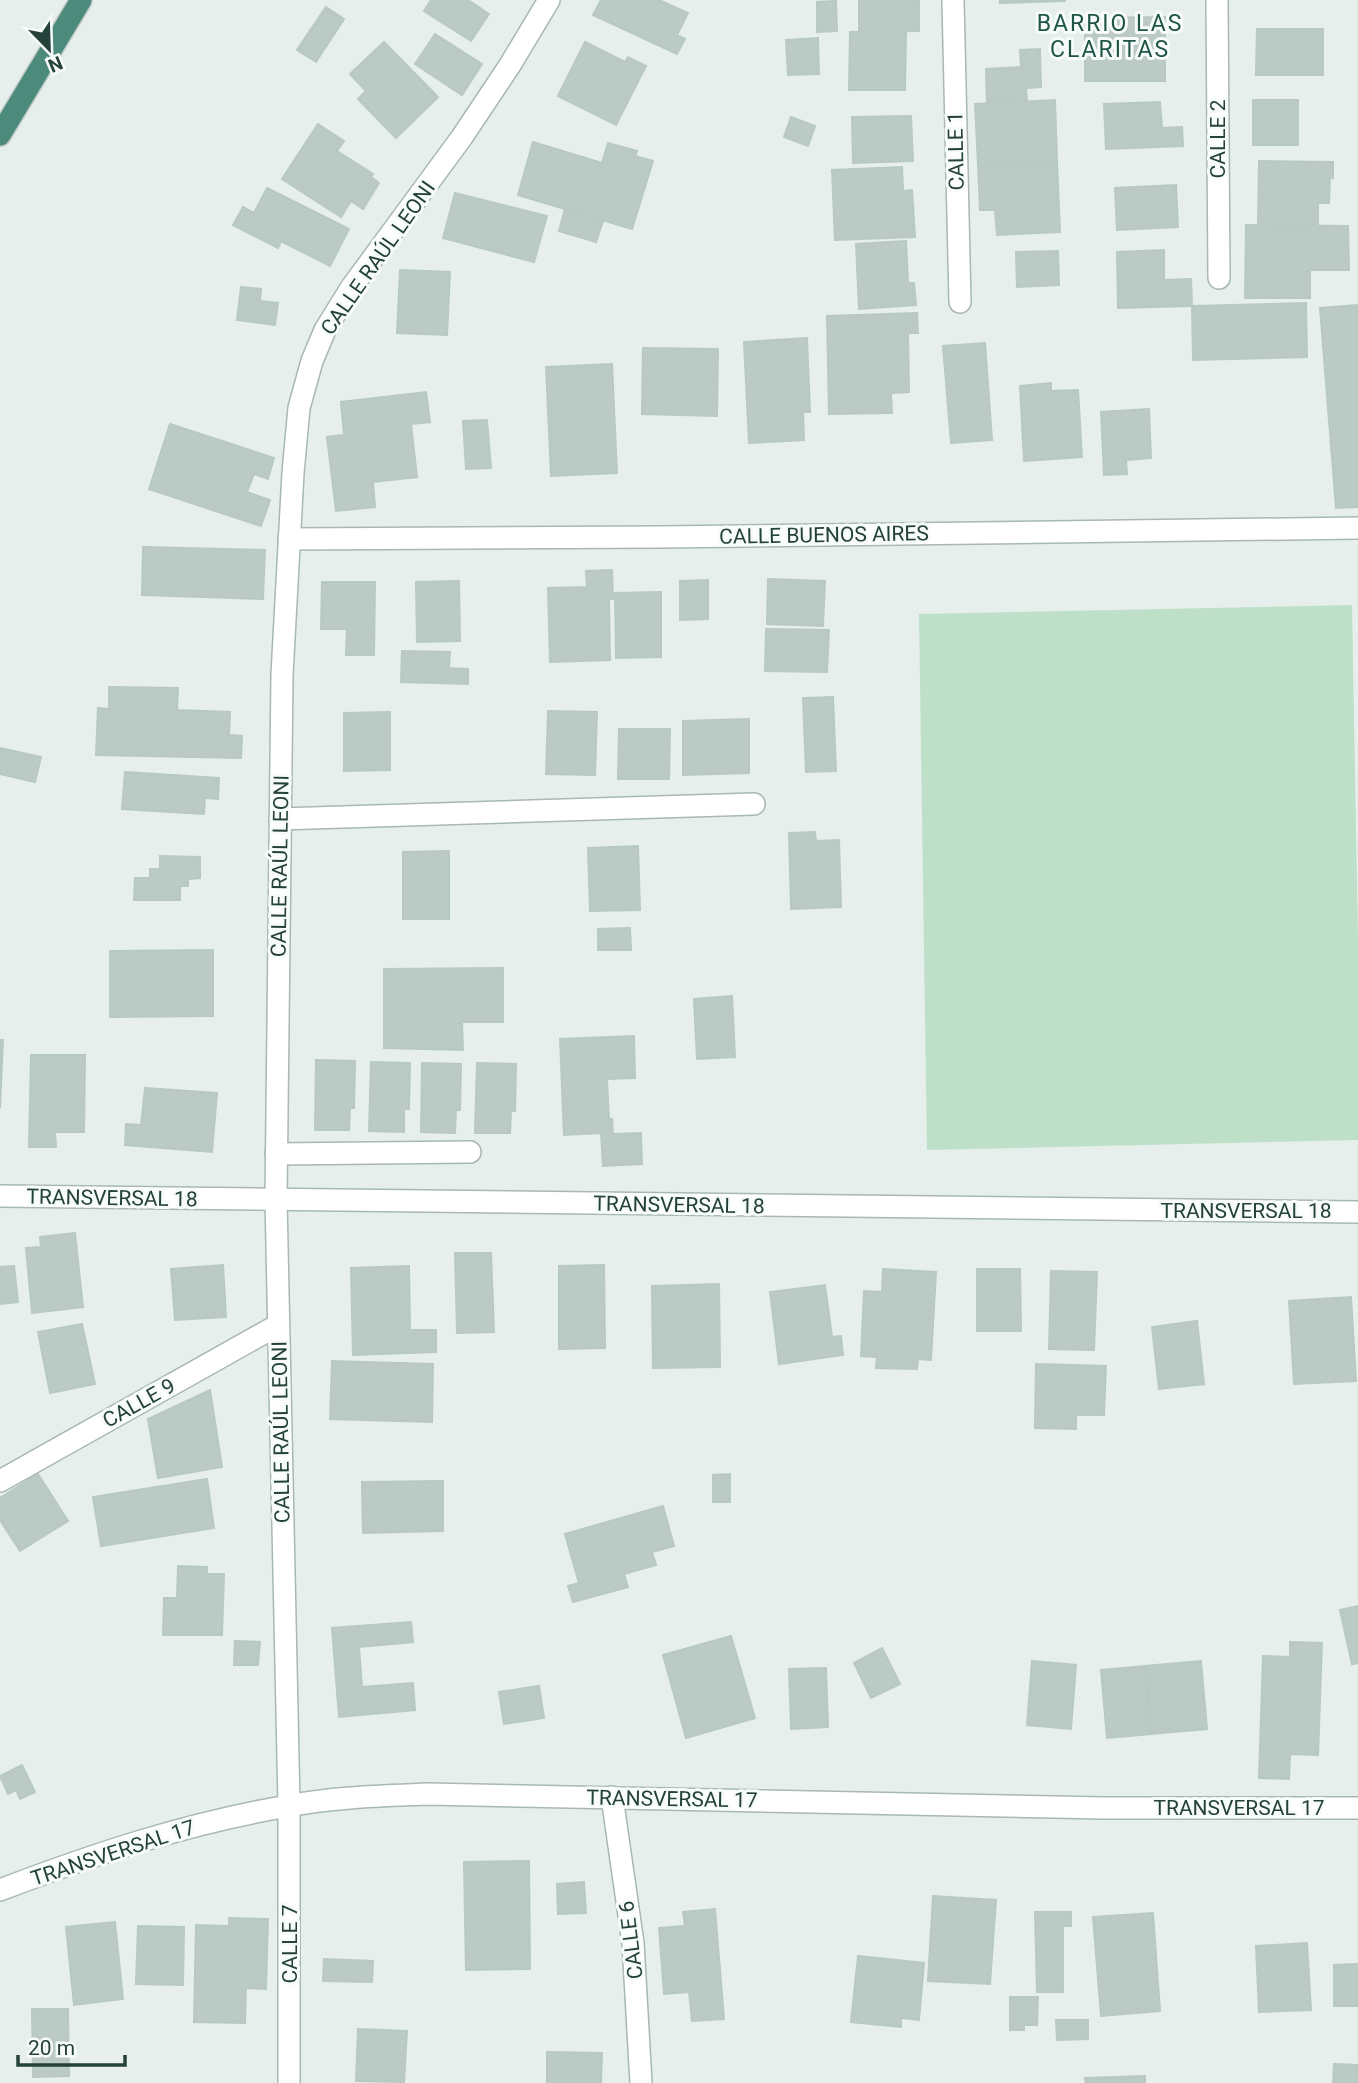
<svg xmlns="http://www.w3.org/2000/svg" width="1358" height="2083" font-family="Roboto,sans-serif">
  <rect width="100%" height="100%" fill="#e6efeb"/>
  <path fill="#bfe0c8" d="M1352,605L1358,943V1140L927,1150L919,614Z"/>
  <g fill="#bbcac4" stroke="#b8c9c2" stroke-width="2">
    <path d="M431,0H468L489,14L471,41L424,11Z"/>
    <path d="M601,0H659L688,13L677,35L685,39L677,54L593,15Z"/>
    <path d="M859,0H919V31L859,32Z"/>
    <path d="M1000,0H1065V1L1000,3Z"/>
    <path d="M836,1L837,31L817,32V2Z"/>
    <path d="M326,7L344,19L316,62L297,50Z"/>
    <path d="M1165,17V81H1085V18Z"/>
    <path d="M1257,29H1323V75H1256Z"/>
    <path d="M906,31L905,90H849L850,32Z"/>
    <path d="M435,34L482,64L462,95L415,64Z"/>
    <path d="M818,38L819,74L788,75L786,40Z"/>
    <path d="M384,42L438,97L396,138L358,99L366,91L350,74Z"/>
    <path d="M585,42L625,62L628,57L646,66L616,125L558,96Z"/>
    <path d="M1040,49L1041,87L1026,88L1027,102L987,103L986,69L1021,67L1020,50Z"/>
    <path d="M1055,100L1057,161L978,165L975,104Z"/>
    <rect x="1253" y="100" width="45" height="45"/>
    <path d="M1160,102L1162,128L1182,127L1183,146L1106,149L1104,104Z"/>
    <path d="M911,116L913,161L853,163L852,117Z"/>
    <path d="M791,117L815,126L808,146L784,137Z"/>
    <path d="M318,124L344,141L337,151L373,174L371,177L379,183L363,209L351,201L341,217L282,179Z"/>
    <path d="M533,142L602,163L608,143L637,151L635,156L653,161L632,229L518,195Z"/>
    <path d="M1057,161L1060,232L997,235L995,210H980L978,165Z"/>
    <path d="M1259,161L1333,162V178L1330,177L1329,203H1318V226L1258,225Z"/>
    <path d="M902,167L903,191L912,190L915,237L835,240L832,170Z"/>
    <path d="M1176,185L1178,227L1117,230L1115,188Z"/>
    <path d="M267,188L349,229L330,266L281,241L278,248L233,225L243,207L254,213Z"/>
    <path d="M455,193L547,216L534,262L443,238Z"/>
    <path d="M565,209L603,221L596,242L559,231Z"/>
    <path d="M1246,225L1348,226L1349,270H1310V298H1245Z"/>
    <path d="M906,241L908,283H914L916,305L859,309L856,244Z"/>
    <path d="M1164,250V280L1191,279L1192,306L1118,308L1117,252Z"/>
    <path d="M1058,251L1059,285L1017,287L1016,252Z"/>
    <path d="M400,270L450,272L447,335L397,333Z"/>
    <path d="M241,287L261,289L260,301L278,303L275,325L237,320Z"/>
    <path d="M1306,303L1307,357L1193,360L1192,306Z"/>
    <path d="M1358,305V507L1336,508L1320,308Z"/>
    <path d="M917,313L918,333H908L909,392L891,393L892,413L829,414L827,316Z"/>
    <path d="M807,338L810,412H803L804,440L749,443L744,342Z"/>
    <path d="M985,343L992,440L951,443L943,346Z"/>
    <path d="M643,348L718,349L717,416L642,414Z"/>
    <path d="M612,364L617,473L551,476L546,367Z"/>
    <path d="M1051,383V391L1078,390L1082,457L1024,461L1020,386Z"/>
    <path d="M426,392L430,422L411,424L417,477L373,482L375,507L336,511L327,437L344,435L341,402Z"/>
    <path d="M1149,409L1151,458L1126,460L1127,474L1104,475L1101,412Z"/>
    <path d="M487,420L491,468L466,469L463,421Z"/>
    <path d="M170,424L274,458L268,479L254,474L247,492L270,500L261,526L149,489Z"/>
    <path d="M143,547L265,550L263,599L142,595Z"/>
    <path d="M612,570L613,599H609L610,660L550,662L548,588L587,587L586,571Z"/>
    <path d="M768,579L825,581L823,626L767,624Z"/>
    <path d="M708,580V619L680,620V581Z"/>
    <path d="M459,581L460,641L417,642L416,582Z"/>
    <path d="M322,582H375L374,655H346L347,629H321Z"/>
    <path d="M661,592V657L616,658L615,593Z"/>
    <path d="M766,629L829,630L827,672L765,671Z"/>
    <path d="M402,651L450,652L449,668L468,669V684L401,682Z"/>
    <path d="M109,687L178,688L177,710L230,712L229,735L242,736L241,758L96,755L98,708L109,709Z"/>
    <path d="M833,697L836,771L806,772L803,698Z"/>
    <path d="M548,711L597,712L595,775L546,774Z"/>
    <path d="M390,712V770L344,771V713Z"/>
    <path d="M749,719V773L683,775V721Z"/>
    <path d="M619,729H670L669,779H618Z"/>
    <path d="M0,748L41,757L35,782L0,774Z"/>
    <path d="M125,772L219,778L218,799L205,798L204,814L122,809Z"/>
    <path d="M815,832L816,841L839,840L841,907L791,909L789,833Z"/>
    <path d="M638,846L640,910L590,911L588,848Z"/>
    <path d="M449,851V919H403V852Z"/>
    <path d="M160,856L200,857V878L188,879V886H180V900H134L135,878H150V869H160Z"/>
    <path d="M630,928L631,950H598V929Z"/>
    <path d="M213,950V1016L110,1017V951Z"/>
    <path d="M503,968V1022H462L463,1050L384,1048V969Z"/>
    <path d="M732,996L735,1057L697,1059L694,999Z"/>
    <path d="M634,1036L635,1078L607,1079L609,1119H612L613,1134L641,1133L642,1164L603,1166L601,1133L564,1135L560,1039Z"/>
    <path d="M0,1040H3L0,1108Z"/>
    <path d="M31,1055H85L84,1132H55L56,1147H29Z"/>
    <path d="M316,1060L355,1061L354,1108H350L349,1130H315Z"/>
    <path d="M371,1062L410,1063L409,1109H404V1132L369,1131Z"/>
    <path d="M422,1063L461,1064L460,1110H456L455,1133L421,1132Z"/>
    <path d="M477,1063L516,1064L515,1111H511L510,1133H475Z"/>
    <path d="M145,1088L217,1093L212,1152L125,1145L126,1124L141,1125Z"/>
    <path d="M75,1233L83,1307L32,1313L26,1248L41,1247L40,1237Z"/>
    <path d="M455,1253H491L494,1332L457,1333Z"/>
    <path d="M223,1265L226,1317L175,1320L171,1269Z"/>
    <path d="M604,1265L605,1348L559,1349V1266Z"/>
    <path d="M14,1266L18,1302L0,1304V1267Z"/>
    <path d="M409,1266L410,1330H436V1352L353,1355L351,1268Z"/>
    <path d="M883,1269L936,1272L931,1360L918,1359L917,1369L876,1368L877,1357L861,1356L864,1291L882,1292Z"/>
    <path d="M977,1269H1020L1021,1331H977Z"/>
    <path d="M1051,1271L1097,1272L1094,1350L1049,1349Z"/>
    <path d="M719,1284L720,1367L653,1368L652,1286Z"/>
    <path d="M825,1285L832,1337L841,1336L843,1355L779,1364L770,1292Z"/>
    <path d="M1351,1297L1356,1381L1294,1384L1289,1301Z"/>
    <path d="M1197,1321L1204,1384L1159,1389L1152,1327Z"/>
    <path d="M82,1324L95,1384L50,1393L38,1332Z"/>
    <path d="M332,1361L433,1364L432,1422L330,1419Z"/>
    <path d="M1036,1364L1106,1366L1104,1415H1076V1429L1035,1428Z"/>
    <path d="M210,1390L222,1467L158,1478L148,1419Z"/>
    <path d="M38,1474L68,1521L20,1551L0,1520V1498Z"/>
    <path d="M730,1474V1502H713V1475Z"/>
    <path d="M207,1479L214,1528L101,1546L93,1497Z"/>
    <path d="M443,1481V1531L363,1533L362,1482Z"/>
    <path d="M663,1506L674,1546L652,1552L656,1565L624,1574L628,1587L573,1602L568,1586L579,1583L565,1534Z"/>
    <path d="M178,1566L207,1567V1574H224L222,1635H163L164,1598H177Z"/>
    <path d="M1358,1606V1663L1352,1664L1340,1610Z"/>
    <path d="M411,1622L413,1642L359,1647L362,1687L413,1683L415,1710L339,1717L332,1628Z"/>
    <path d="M731,1636L755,1718L686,1738L663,1655Z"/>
    <path d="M235,1641L260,1642L258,1665H234Z"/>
    <path d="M1290,1642L1322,1643L1318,1755L1290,1754L1289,1779L1259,1778L1263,1656L1290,1657Z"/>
    <path d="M882,1648L900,1684L871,1698L854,1663Z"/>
    <path d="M1032,1661L1076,1665L1071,1729L1027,1725Z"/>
    <path d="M1201,1661L1207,1729L1151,1734L1145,1666Z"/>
    <path d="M1145,1666L1151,1734L1107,1738L1101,1670Z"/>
    <path d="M826,1668L828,1727L791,1729L789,1669Z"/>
    <path d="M539,1686L544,1718L504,1724L499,1692Z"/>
    <path d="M22,1765L35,1792L20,1799L16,1790L8,1794L0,1776Z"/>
    <path d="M529,1861L530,1969L466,1970L464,1862Z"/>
    <path d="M584,1882L586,1913L558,1914L557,1884Z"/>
    <path d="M933,1896L996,1900L990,1984L928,1981Z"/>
    <path d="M715,1909L724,2019L692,2021L689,1992L664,1994L659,1928L685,1926L683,1912Z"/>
    <path d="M1035,1912H1071V1926H1063V1992H1037Z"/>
    <path d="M1153,1913L1160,2011L1101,2016L1093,1917Z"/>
    <path d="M229,1918L268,1919L266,1989L246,1988L245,2023L194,2022L196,1925L229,1926Z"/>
    <path d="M115,1922L123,1999L74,2005L66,1927Z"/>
    <path d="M138,1926L184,1927L183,1985L136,1984Z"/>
    <path d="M1307,1943L1311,2010L1259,2012L1256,1946Z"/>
    <path d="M858,1956L924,1963L919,2020L901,2018V2027L851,2022Z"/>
    <path d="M324,1959L373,1961L372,1982L323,1981Z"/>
    <path d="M1358,1964V2006H1334V1965Z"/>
    <path d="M1010,1997H1038L1037,2025H1024V2030H1010Z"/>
    <path d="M32,2009H68L69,2076L33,2077Z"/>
    <path d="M1056,2020H1088V2039L1057,2040Z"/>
    <path d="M358,2029L407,2031L404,2082L356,2081Z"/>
    <path d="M547,2052L602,2053L601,2083H547Z"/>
    <path d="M1334,2064L1358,2065V2083H1333Z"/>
    <path d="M1145,2076V2083H1086L1085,2078Z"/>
  </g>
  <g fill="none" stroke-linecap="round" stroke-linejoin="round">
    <g stroke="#a8b8b2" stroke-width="24">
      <path id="service" d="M276,1154L470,1152"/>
    </g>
    <g stroke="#a8b8b2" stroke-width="24">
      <g id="minor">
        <path d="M953,0L960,302"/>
        <path d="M1217,0L1219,278"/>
        <path d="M289,539L660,537L1358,528"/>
        <path d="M280,819L754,804"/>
        <path d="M0,1196L1358,1212"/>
        <path d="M0,1481L278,1325"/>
        <path d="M612,1797L633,1943L641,2083"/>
        <path d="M0,1890C94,1854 188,1823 288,1806C334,1797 380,1796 427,1794L1103,1808H1358"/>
        <path d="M289,2083V1805L276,1200L282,675L293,473L299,408L312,361L325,330L351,288L462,137L510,65L549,0"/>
      </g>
    </g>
    <g stroke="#c2cac8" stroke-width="24">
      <path id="trunk" d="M0,135L81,0"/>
    </g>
    <use href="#service" stroke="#fff" stroke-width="21"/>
    <use href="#minor" stroke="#fff" stroke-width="21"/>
    <use href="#trunk" stroke="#4c8a7c" stroke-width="21"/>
  </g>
  <g text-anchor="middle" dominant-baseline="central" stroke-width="6" stroke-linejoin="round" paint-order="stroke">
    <g font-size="21" fill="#24423a" stroke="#f7fbf9">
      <text transform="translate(1218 139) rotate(-90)">CALLE 2</text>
      <text transform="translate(956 151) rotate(-91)">CALLE 1</text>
      <text transform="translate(378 258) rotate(-55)">CALLE RAÚL LEONI</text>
      <text transform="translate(824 535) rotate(-1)">CALLE BUENOS AIRES</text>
      <text transform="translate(280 866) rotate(-89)">CALLE RAÚL LEONI</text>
      <text transform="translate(112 1198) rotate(1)">TRANSVERSAL 18</text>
      <text transform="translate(679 1205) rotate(1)">TRANSVERSAL 18</text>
      <text x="1246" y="1211">TRANSVERSAL 18</text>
      <text transform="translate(139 1403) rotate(-29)">CALLE 9</text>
      <text transform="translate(281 1432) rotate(-91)">CALLE RAÚL LEONI</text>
      <text transform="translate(672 1799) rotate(1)">TRANSVERSAL 17</text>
      <text x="1239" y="1808">TRANSVERSAL 17</text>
      <text transform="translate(113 1853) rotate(-18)">TRANSVERSAL 17</text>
      <text transform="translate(631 1940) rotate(-97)">CALLE 6</text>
      <text transform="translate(290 1944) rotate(-90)">CALLE 7</text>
    </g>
    <g font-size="23" letter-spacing="2" fill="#1f5548" stroke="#f7fbf9">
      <text x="1110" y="23">BARRIO LAS<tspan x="1110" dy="26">CLARITAS</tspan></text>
    </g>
  </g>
  <g transform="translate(49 49) rotate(157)" stroke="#f7fbf9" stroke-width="5" paint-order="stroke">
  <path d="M0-5L12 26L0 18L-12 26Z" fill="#24423a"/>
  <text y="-10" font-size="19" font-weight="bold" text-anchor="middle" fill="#24423a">N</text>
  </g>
  <path d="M18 2055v10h107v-10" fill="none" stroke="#24423a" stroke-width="3.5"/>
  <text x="28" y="2055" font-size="21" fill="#24423a" stroke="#f7fbf9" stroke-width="5" paint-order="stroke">20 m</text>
</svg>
